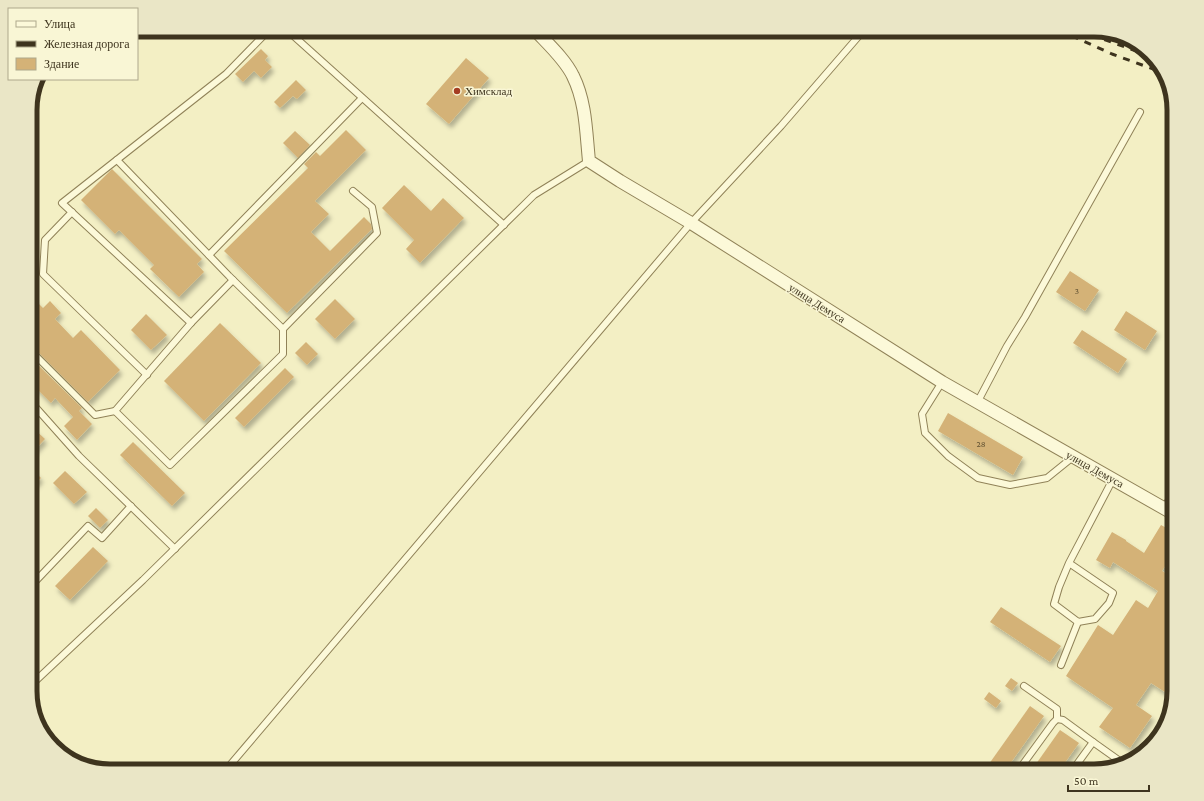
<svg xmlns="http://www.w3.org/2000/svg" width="1204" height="801" font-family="'Crimson Pro',serif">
  <defs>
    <filter id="shadow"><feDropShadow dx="2.5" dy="4.5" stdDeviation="2" flood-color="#0004"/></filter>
  </defs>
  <rect width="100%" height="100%" fill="#f3efc4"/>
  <g fill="#d4b277" filter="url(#shadow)">
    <path d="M261,49L268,56L265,60L272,67L261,78L254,71L243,82L235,74Z"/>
    <path d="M466,58L489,78L449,124L426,104Z"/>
    <path d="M296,80L306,90L297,99L293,96L280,108L274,102Z"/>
    <path d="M346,130L366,150L315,201L329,214L311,232L330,251L364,217L371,224L372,229L287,313L224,251L308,168L304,164L316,152L320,156Z"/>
    <path d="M295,131L310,145L298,158L283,143Z"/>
    <path d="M112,169L202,259L197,264L204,272L179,297L150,269L154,265L119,230L115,234L81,200Z"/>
    <path d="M404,185L431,211L443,198L464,218L420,263L406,249L414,240L382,208Z"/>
    <path d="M1070,271L1099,290L1085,311L1056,292Z"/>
    <path d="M30,295L43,308L50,301L61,313L55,319L73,338L81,330L120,370L88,402L33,347L30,346Z"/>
    <path d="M335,299L355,319L335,339L315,319Z"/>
    <path d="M1126,311L1157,331L1145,350L1114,330Z"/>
    <path d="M146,314L167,335L151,350L131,330Z"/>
    <path d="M220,323L261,363L204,421L164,381Z"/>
    <path d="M1082,330L1127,359L1118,373L1073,343Z"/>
    <path d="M306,342L318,354L307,365L295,353Z"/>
    <path d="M30,357L82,408L79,411L92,424L77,440L64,426L73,417L55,398L51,403L30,382Z"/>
    <path d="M285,368L294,377L244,427L235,418Z"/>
    <path d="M948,413L1023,457L1013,475L938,431Z"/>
    <path d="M30,425L45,439L30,455Z"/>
    <path d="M133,442L185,493L172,506L120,455Z"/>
    <path d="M30,467L41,478L30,489Z"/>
    <path d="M65,471L87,492L74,504L53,483Z"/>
    <path d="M96,508L108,520L100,528L88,516Z"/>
    <path d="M1161,525L1174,532V552L1162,571L1174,578V685L1168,694L1151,683L1136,705L1152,716L1130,748L1099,727L1113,708L1066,676L1098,625L1113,635L1136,600L1148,608L1158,591L1113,562L1110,568L1096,560L1112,532L1126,540V541L1144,553Z"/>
    <path d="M93,547L108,561L70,600L55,586Z"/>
    <path d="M1001,607L1061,646L1050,662L990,622Z"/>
    <path d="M1011,678L1018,683L1012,691L1005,686Z"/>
    <path d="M989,692L1001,701L996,708L984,699Z"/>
    <path d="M1030,706L1044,716L1005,771H984Z"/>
    <path d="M1060,730L1079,743L1059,771H1031Z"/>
  </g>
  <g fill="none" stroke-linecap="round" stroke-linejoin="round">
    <g stroke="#908258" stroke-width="8">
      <g id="lane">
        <path d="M287,30L504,225"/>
        <path d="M117,160L229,276L283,329"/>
        <path d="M72,212L45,240L43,274L147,375"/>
        <path d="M209,255L362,98"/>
        <path d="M233,280L191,323L115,411L170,465L283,354V329L377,233L372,207L353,191"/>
        <path d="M191,323L62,203L226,74L269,30"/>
        <path d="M30,350L95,415L115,411"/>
        <path d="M942,382L922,414L925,433L948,456L978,478L1010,485L1047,478L1073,457"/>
        <path d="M30,401L79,456L175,549"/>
        <path d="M977,403L1007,346L1025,317L1140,112"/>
        <path d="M1164,508L1174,492"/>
        <path d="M1069,563L1059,587L1054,604L1078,622L1095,619L1109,603L1113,593L1069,563L1113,479"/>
        <path d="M30,587L88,526L102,538L131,506"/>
        <path d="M1061,665L1078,622"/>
        <path d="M30,686L143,580L534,195L589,161"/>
        <path d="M1024,686L1057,709V719"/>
        <path d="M225,771L691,223L781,126L864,30"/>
        <path d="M1018,771L1053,723L1057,719L1063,720L1093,742"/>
        <path d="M1072,771L1093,742L1124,764"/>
      </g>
    </g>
    <g stroke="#908258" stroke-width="14">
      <path id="street" d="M535,30C547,43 565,59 573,76C586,102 586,132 589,161L620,181L691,223L942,382L1174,514"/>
    </g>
    <use href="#lane" stroke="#fcf9d9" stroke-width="6"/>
    <use href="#street" stroke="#fcf9d9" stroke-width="12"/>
    <g stroke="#3e341e" stroke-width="3" stroke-dasharray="7 7" stroke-linecap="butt">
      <path d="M1059,30L1112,54L1164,73"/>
      <path d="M1078,30L1150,56"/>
    </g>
  </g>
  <circle fill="#a53d22" stroke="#f9f6d5" stroke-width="1.5" cx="457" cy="91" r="4"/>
  <g text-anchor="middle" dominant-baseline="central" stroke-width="3" stroke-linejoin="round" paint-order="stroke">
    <g font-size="9" fill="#645434">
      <text x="1077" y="291">3</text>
      <text x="981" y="444">28</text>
    </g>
    <g font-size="11" fill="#3e341e" stroke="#f9f6d5" text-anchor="start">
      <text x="465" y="91">Химсклад</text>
    </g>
    <g font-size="11" fill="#3e341e" stroke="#f9f6d5">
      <text transform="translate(817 303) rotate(32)">улица Демуса</text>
      <text transform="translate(1095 469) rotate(29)">улица Демуса</text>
    </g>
  </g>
  <path d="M0 0H1204V801H0ZM110 37H1094A73 73 0 0 1 1167 110V691A73 73 0 0 1 1094 764H110A73 73 0 0 1 37 691V110A73 73 0 0 1 110 37Z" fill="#eae6c6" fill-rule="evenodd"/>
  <path fill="none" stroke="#3e341e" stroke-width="5" d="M110 37H1094A73 73 0 0 1 1167 110V691A73 73 0 0 1 1094 764H110A73 73 0 0 1 37 691V110A73 73 0 0 1 110 37Z"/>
  <rect x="8" y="8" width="130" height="72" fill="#f9f6d5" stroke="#aea88c"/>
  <rect x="16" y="21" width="20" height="6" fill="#fcf9d9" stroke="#aea88c"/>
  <text x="44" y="28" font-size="12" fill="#3e341e">Улица</text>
  <rect x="16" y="41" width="20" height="6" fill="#3e341e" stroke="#aea88c"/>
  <text x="44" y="48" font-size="12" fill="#3e341e">Железная дорога</text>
  <rect x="16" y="58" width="20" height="12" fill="#d4b277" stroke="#aea88c"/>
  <text x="44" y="68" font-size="12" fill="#3e341e">Здание</text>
  <path d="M1068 785v6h81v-6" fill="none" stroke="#3e341e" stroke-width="2"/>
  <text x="1074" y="785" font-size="12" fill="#3e341e" stroke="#f9f6d5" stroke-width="3" paint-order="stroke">50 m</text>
</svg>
